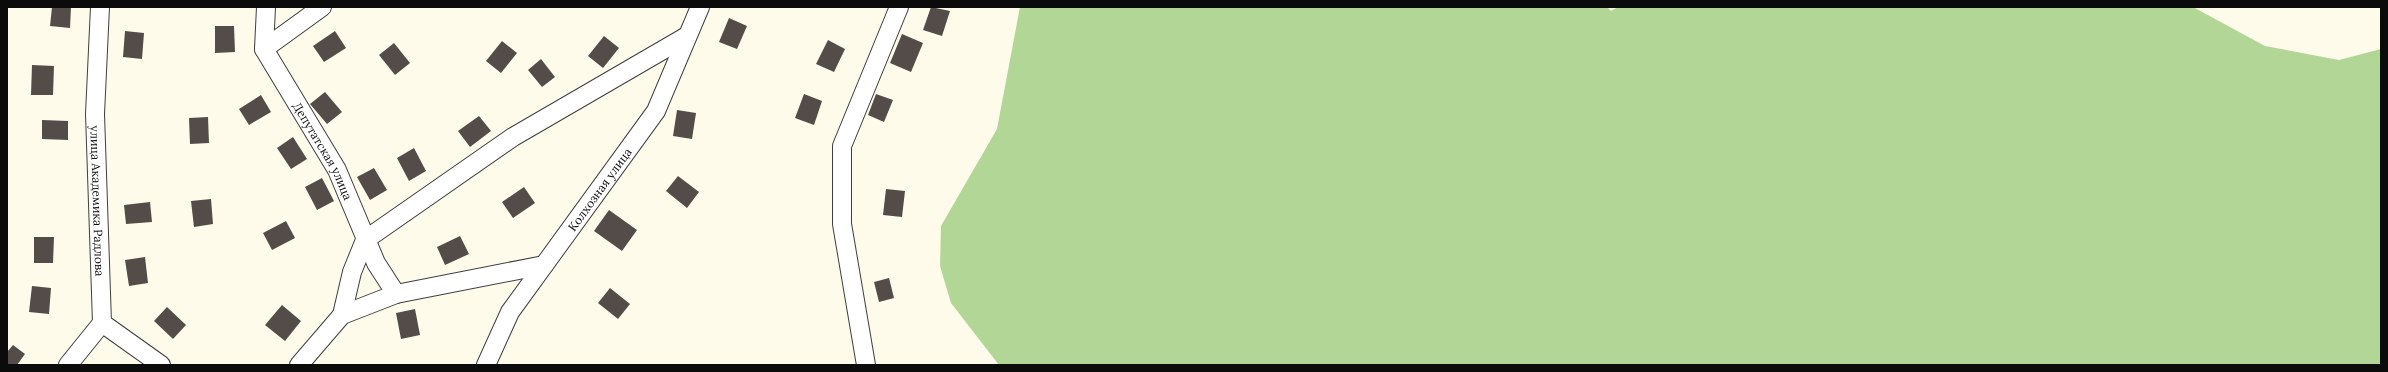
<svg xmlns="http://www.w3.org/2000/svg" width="2388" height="372" font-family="Lora,serif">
  <rect width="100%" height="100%" fill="#fefbea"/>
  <path fill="#b1d696" d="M1020,7H1607L1611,11L1618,7H2193L2265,46L2339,60L2381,49V365H999L951,303L940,266L941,226L997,129Z"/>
  <g fill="#534c48">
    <path d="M52,7H71L70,28L50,26Z"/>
    <path d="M931,7L950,11L942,36L923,30Z"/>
    <path d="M729,18L747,26L737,49L719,42Z"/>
    <path d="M215,26H234L235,52L215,53Z"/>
    <path d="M125,31L144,33L142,59L123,57Z"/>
    <path d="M335,31L346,48L324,62L313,46Z"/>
    <path d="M902,34L923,43L911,72L890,63Z"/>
    <path d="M604,36L619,48L603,68L588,56Z"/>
    <path d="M828,40L845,49L834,72L816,64Z"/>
    <path d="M502,41L517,53L501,73L486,61Z"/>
    <path d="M394,43L410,63L395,75L379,55Z"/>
    <path d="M541,59L555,77L542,87L528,70Z"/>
    <path d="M32,65L54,66L53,95H31Z"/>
    <path d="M325,92L342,112L327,124L310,104Z"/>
    <path d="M804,94L822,101L814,125L795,118Z"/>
    <path d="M876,94L893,100L884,122L868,115Z"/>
    <path d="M261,95L271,112L249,125L239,109Z"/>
    <path d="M677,110L696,113L692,139L673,136Z"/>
    <path d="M479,116L491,131L470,147L458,131Z"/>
    <path d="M208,117L209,143L190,144L189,118Z"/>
    <path d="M42,120L68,121V140L42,139Z"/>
    <path d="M293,137L307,159L291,169L277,148Z"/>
    <path d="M414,148L426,171L409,181L397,158Z"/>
    <path d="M374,168L387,190L370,200L357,177Z"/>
    <path d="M678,176L699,192L687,208L666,191Z"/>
    <path d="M322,178L334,201L317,210L305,187Z"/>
    <path d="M524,187L535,203L513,218L502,202Z"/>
    <path d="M886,189L905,191L902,217L883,215Z"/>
    <path d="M211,199L213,224L194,227L191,201Z"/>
    <path d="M150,202L152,222L126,224L124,205Z"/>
    <path d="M609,210L637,230L622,251L594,231Z"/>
    <path d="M286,221L295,238L272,250L263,233Z"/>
    <path d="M460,236L469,254L445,265L437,247Z"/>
    <path d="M34,237H54L53,263H34Z"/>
    <path d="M145,257L148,283L129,286L125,260Z"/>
    <path d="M889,278L894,298L879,302L874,282Z"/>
    <path d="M32,286L51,288L49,314L29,312Z"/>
    <path d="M610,288L630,304L618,319L598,303Z"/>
    <path d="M282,305L301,321L285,341L265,325Z"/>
    <path d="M167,307L186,325L173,339L154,321Z"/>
    <path d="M415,309L420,335L401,339L396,313Z"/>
    <path d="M13,345L25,354L17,365H7V352Z"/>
  </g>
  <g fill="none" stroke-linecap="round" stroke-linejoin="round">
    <g stroke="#3e3e3e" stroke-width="20">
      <g id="minor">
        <path id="s1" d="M100,7L95,114L102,323L161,365"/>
        <path id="s2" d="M266,7L264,49L337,170L376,263L396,294"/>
        <path d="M264,49L322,7"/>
        <path d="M342,315L352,272L365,240L513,137L687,36"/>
        <path d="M68,365L102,323"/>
        <path d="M299,365L342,315L396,294L544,265"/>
        <path id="s3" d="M486,365L510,312L656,111L700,7"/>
        <path d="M866,365L842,224V146L899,7"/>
      </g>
    </g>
    <use href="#minor" stroke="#fff" stroke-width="18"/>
  </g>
  <g text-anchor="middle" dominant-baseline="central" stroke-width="4" stroke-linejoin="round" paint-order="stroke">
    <g font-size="12" fill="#0b0b0b" stroke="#fff">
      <text stroke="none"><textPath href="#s2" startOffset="160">Депутатская улица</textPath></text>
      <text stroke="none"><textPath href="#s3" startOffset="210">Колхозная улица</textPath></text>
      <text stroke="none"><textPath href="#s1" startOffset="194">улица Академика Радлова</textPath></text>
    </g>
  </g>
  <rect width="2388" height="372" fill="none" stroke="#0b0b0b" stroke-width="16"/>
</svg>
